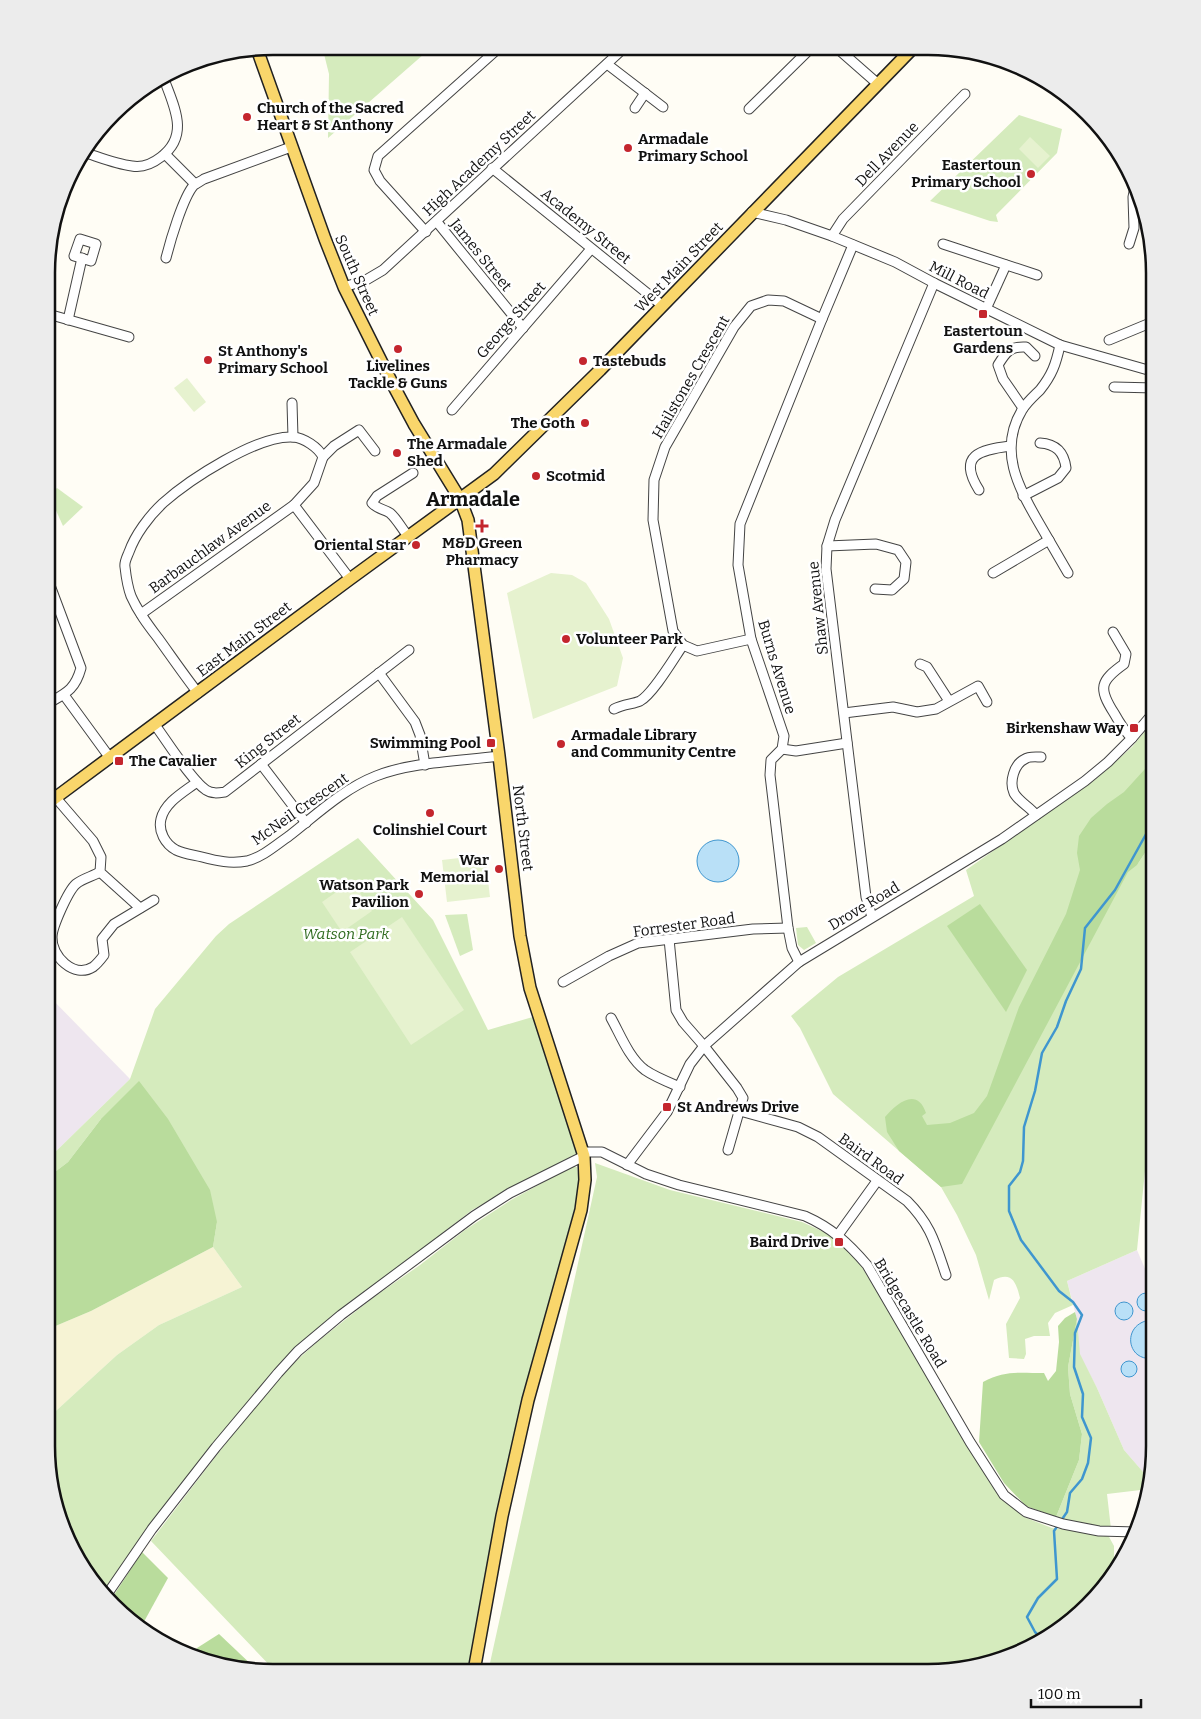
<svg xmlns="http://www.w3.org/2000/svg" width="1201" height="1719" font-family="Bitter,serif">
  <rect width="100%" height="100%" fill="#fffdf5"/>
  <g fill="#eee6ef">
    <path d="M47,994L130,1079L47,1160Z"/>
    <path d="M1137,1250L1154,1290V1461L1150,1480L1124,1450L1097,1388L1079,1354L1077,1319L1067,1281Z"/>
  </g>
  <path fill="#f6f3d4" d="M213,1247L242,1287L159,1325L117,1355L46,1420V1330L91,1311Z"/>
  <g fill="#d5ebbd">
    <path d="M322,46L432,47L328,138L329,74Z"/>
    <path d="M1019,115L1062,129L1057,153L996,215L998,222L990,221L930,201Z"/>
    <path d="M57,488L83,507L63,526L49,495Z"/>
    <path d="M1155,719V822L1137,865L1155,838L1154,1082L1137,1250L1067,1281L1073,1305L1055,1313L1048,1323L1050,1336H1034L1025,1339L1026,1354L1024,1359L1009,1358L1006,1324L1020,1298C1016,1282 1012,1271 994,1280L989,1300L976,1255L957,1215L941,1187L833,1094L800,1028L791,1016L838,977L974,896L966,870L1096,779L1132,747Z"/>
    <path d="M358,838L433,920L488,1030L536,1016L578,1153L472,1210L397,1269L348,1303L296,1349L269,1376L228,1426L136,1544L106,1590L70,1546L46,1446V1420L117,1355L159,1325L242,1287L213,1247L217,1222L101,1119L68,1162L47,1178V1160L130,1079L155,1009L216,936L229,924Z"/>
    <path d="M467,914L473,950L460,956L445,915Z"/>
    <path d="M807,927L816,943L804,950L798,945L796,928Z"/>
    <path d="M1154,1143V1270L1145,1235Z"/>
    <path d="M595,1163L670,1190L802,1222L835,1237L860,1264L1004,1500L1024,1517L1052,1528L1108,1535L1114,1546V1574L1077,1617L1028,1649L928,1673L488,1672L597,1177Z"/>
    <path d="M571,1167H577L580,1187L519,1418L468,1671H275L151,1541L252,1409L283,1373L317,1342L374,1297L420,1265L465,1230L511,1200Z"/>
    <path d="M1077,1319L1080,1354L1097,1388L1124,1450L1150,1480L1149,1489L1107,1494L1111,1529L1056,1517L1079,1460L1082,1434L1070,1394L1068,1367Z"/>
  </g>
  <g fill="#b9dc9c">
    <path d="M1155,758V838L1137,865L1128,872L962,1184L941,1187L899,1151L887,1132L885,1117C896,1104 917,1086 926,1113L922,1116L927,1125L950,1123L974,1113L987,1096L1019,1007L1066,914L1080,870L1077,853L1079,836L1091,818L1107,804L1124,792Z"/>
    <path d="M980,904L1027,970L1006,1012L947,926Z"/>
    <path d="M139,1081L168,1119L210,1190L217,1222L213,1247L91,1311L46,1330L47,1178L68,1162L101,1119Z"/>
    <path d="M1075,1312L1077,1319L1068,1367L1070,1394L1082,1434L1079,1460L1056,1517L1026,1506L1004,1483L979,1442L983,1382C1006,1370 1019,1373 1044,1373L1048,1381L1056,1371L1059,1342L1058,1326L1065,1318Z"/>
    <path d="M142,1552L168,1578L140,1629L135,1626L112,1598Z"/>
    <path d="M219,1634L258,1671H244L191,1657L197,1648Z"/>
  </g>
  <g fill="#e6f2cf">
    <path d="M1030,137L1050,156L1038,168L1019,149Z"/>
    <path d="M187,378L206,402L194,412L174,388Z"/>
    <path d="M551,573L572,575L586,583L609,619L623,658L617,686L533,719L507,593Z"/>
    <path d="M485,855L490,897L447,902L442,860Z"/>
    <path d="M352,881L372,911L342,932L322,902Z"/>
    <path d="M402,917L464,1010L411,1045L350,952Z"/>
  </g>
  <g fill="#b9e0f7" stroke="#3f96cf">
    <circle cx="718" cy="861" r="21"/>
    <circle cx="1146" cy="1302" r="9"/>
    <circle cx="1124" cy="1311" r="9"/>
    <path d="M1151,1320L1154,1321V1358C1126,1363 1121,1323 1151,1320Z"/>
    <circle cx="1129" cy="1369" r="8"/>
    <path d="M1154,1361V1393C1142,1384 1144,1370 1154,1361Z"/>
  </g>
  <g fill="none" stroke-linecap="round" stroke-linejoin="round">
    <path stroke="#3f96cf" stroke-width="2.5" d="M1043,1640L1035,1632L1027,1617L1038,1598L1057,1579L1054,1531L1067,1512L1070,1493L1082,1479L1088,1463L1091,1438L1082,1417L1083,1394L1074,1367L1075,1333L1082,1315L1073,1302L1059,1291L1021,1240L1009,1211V1186L1020,1172L1023,1161L1024,1127L1035,1091L1042,1053L1057,1027L1066,1001L1081,969L1085,928L1115,890L1155,818"/>
    <g stroke="#444" stroke-width="11">
      <g id="minor">
        <path d="M679,47L683,49H710L713,48"/>
        <path d="M837,48L878,84"/>
        <path d="M607,64L663,107"/>
        <path d="M635,108L645,93"/>
        <path d="M749,109L811,48"/>
        <path d="M83,152C99,157 116,164 132,166C143,168 152,164 161,157C190,135 174,107 164,79"/>
        <path d="M165,154L195,184"/>
        <path d="M492,168L663,306"/>
        <path d="M752,212L786,220L832,236L895,262L934,283L1060,345L1155,372"/>
        <path d="M437,222L523,328"/>
        <path d="M426,232L380,181L374,170L378,156L500,47"/>
        <path d="M832,236L843,219L965,94"/>
        <path d="M80,239L96,244L91,261L74,256Z"/>
        <path d="M943,244L1037,275"/>
        <path d="M1129,244L1134,228L1133,197L1135,187"/>
        <path d="M166,258C170,242 183,197 194,185C197,183 201,181 204,179L291,147"/>
        <path d="M344,287L366,280L383,270L625,47"/>
        <path d="M986,309L1006,265"/>
        <path d="M48,314L129,337"/>
        <path d="M68,320L82,258"/>
        <path d="M1109,340L1155,321"/>
        <path d="M1060,345C1056,364 1052,375 1040,390C1034,396 1027,402 1022,410C998,450 1018,487 1039,523C1049,540 1058,556 1068,573"/>
        <path d="M1114,387L1155,388"/>
        <path d="M292,403L293,437"/>
        <path d="M1023,408L1003,379L998,365C1006,352 1010,346 1026,347L1035,356"/>
        <path d="M452,410L591,249"/>
        <path d="M323,457L334,446L359,430L375,451"/>
        <path d="M979,490C957,455 980,450 1010,446"/>
        <path d="M1023,496L1058,478L1066,468C1064,452 1056,444 1040,443"/>
        <path d="M408,536C402,529 397,519 390,513C384,509 377,509 372,503L377,496L413,473"/>
        <path d="M827,546L876,544L898,550L906,562L904,579L892,590L875,589"/>
        <path d="M993,573L1049,540"/>
        <path d="M141,614L294,505L350,579"/>
        <path d="M1113,632L1126,654L1124,664C1100,681 1098,688 1114,713C1119,722 1124,731 1132,738"/>
        <path d="M751,639L697,651L683,645L673,631L653,520L654,480L665,447L734,327L751,306L768,300L784,301L822,319"/>
        <path d="M920,664L927,667L949,701"/>
        <path d="M379,673L415,722L420,735L425,765"/>
        <path d="M198,693C184,675 171,656 158,638C148,625 138,612 131,596C128,588 126,576 125,567C124,562 127,557 129,552C135,535 149,516 163,503C189,480 257,435 293,437C304,438 318,447 323,457L314,483L294,505"/>
        <path d="M64,695L110,758"/>
        <path d="M47,704C66,693 75,690 81,668L48,580"/>
        <path d="M614,709C623,704 634,704 640,701C653,694 674,658 683,645"/>
        <path d="M844,713L893,707L917,712L936,709L978,686L987,702"/>
        <path d="M155,725C167,741 191,780 206,790C212,794 218,793 225,792L409,650"/>
        <path d="M782,749L796,751L847,743"/>
        <path d="M261,764L306,823"/>
        <path d="M197,782C184,792 165,802 161,819C158,831 165,844 176,850C184,854 194,855 202,857C217,861 231,864 247,861C263,857 276,845 289,836C316,815 343,789 376,776C410,762 461,761 499,756"/>
        <path d="M56,798L93,841L101,857L100,872L140,908"/>
        <path d="M1036,815C1029,806 1019,802 1014,793C1009,782 1014,764 1025,759C1029,756 1036,757 1041,757"/>
        <path d="M100,872C93,876 82,879 76,884C68,891 52,927 52,937C51,956 74,979 93,967C97,964 101,959 104,955L102,939L114,924L154,900"/>
        <path d="M872,917L866,897L826,569L827,546L835,520L934,283"/>
        <path d="M669,939L676,1010L683,1022L704,1046L737,1088L743,1098L728,1150"/>
        <path d="M799,962L792,948L788,928L770,775L771,760L782,749L784,736L751,639L738,565L740,524L822,319L853,245"/>
        <path d="M563,982L609,956L638,943L753,929L788,928"/>
        <path d="M611,1018C620,1034 629,1058 645,1070C655,1077 668,1082 680,1087"/>
        <path d="M740,1111L798,1127L818,1137L907,1201C931,1225 935,1243 946,1275"/>
        <path d="M583,1152H602L646,1174L679,1185L805,1216C832,1228 848,1243 867,1265L970,1442L1004,1495L1026,1512L1063,1524L1099,1531L1136,1532"/>
        <path d="M627,1165L667,1112L690,1064L704,1046L799,962L1002,839L1085,781L1108,762L1132,738L1155,711"/>
        <path d="M838,1235L877,1181"/>
        <path d="M108,1593L152,1529L216,1447L278,1373L298,1351L341,1315L474,1216L510,1193L584,1156"/>
      </g>
    </g>
    <g stroke="#222" stroke-width="14">
      <g id="major">
        <path d="M257,49L325,239L344,287L392,383L414,424L460,499L468,520L499,756L520,936L530,988L584,1156L585,1180L581,1210L528,1400L502,1516L474,1671"/>
        <path d="M47,804L350,579L494,474L600,370L913,48"/>
      </g>
    </g>
    <use href="#minor" stroke="#fff" stroke-width="9"/>
    <use href="#major" stroke="#f9d66b" stroke-width="11"/>
  </g>
  <g fill="#c4262e" stroke="#fff" stroke-width="2">
    <circle cx="247" cy="117" r="5"/>
    <circle cx="628" cy="148" r="5"/>
    <circle cx="1031" cy="174" r="5"/>
    <rect x="978" y="309" width="10" height="10" rx="2.5"/>
    <circle cx="398" cy="349" r="5"/>
    <circle cx="208" cy="360" r="5"/>
    <circle cx="583" cy="361" r="5"/>
    <circle cx="585" cy="423" r="5"/>
    <circle cx="397" cy="453" r="5"/>
    <circle cx="536" cy="476" r="5"/>
    <path d="M479.5 518.5h5v5h5v5h-5v5h-5v-5h-5v-5h5z"/>
    <circle cx="416" cy="545" r="5"/>
    <circle cx="566" cy="639" r="5"/>
    <rect x="1129" y="723" width="10" height="10" rx="2.5"/>
    <rect x="486" y="738" width="10" height="10" rx="2.5"/>
    <circle cx="561" cy="744" r="5"/>
    <rect x="114" y="756" width="10" height="10" rx="2.5"/>
    <circle cx="430" cy="813" r="5"/>
    <circle cx="499" cy="869" r="5"/>
    <circle cx="419" cy="894" r="5"/>
    <rect x="662" y="1102" width="10" height="10" rx="2.5"/>
    <rect x="834" y="1237" width="10" height="10" rx="2.5"/>
  </g>
  <g text-anchor="middle" dominant-baseline="central" stroke-width="5" stroke-linejoin="round" paint-order="stroke">
    <g font-size="15" font-weight="bold" fill="#111" stroke="#fff" text-anchor="start">
      <text x="257" y="108">Church of the Sacred<tspan x="257" dy="17">Heart &amp; St Anthony</tspan></text>
      <text x="638" y="139">Armadale<tspan x="638" dy="17">Primary School</tspan></text>
      <text x="1021" y="165" text-anchor="end">Eastertoun<tspan x="1021" dy="17">Primary School</tspan></text>
      <text x="983" y="331" text-anchor="middle">Eastertoun<tspan x="983" dy="17">Gardens</tspan></text>
      <text x="218" y="351">St Anthony's<tspan x="218" dy="17">Primary School</tspan></text>
      <text x="593" y="361">Tastebuds</text>
      <text x="398" y="366" text-anchor="middle">Livelines<tspan x="398" dy="17">Tackle &amp; Guns</tspan></text>
      <text x="575" y="423" text-anchor="end">The Goth</text>
      <text x="407" y="444">The Armadale<tspan x="407" dy="17">Shed</tspan></text>
      <text x="546" y="476">Scotmid</text>
      <text x="482" y="543" text-anchor="middle">M&amp;D Green<tspan x="482" dy="17">Pharmacy</tspan></text>
      <text x="406" y="545" text-anchor="end">Oriental Star</text>
      <text x="576" y="639">Volunteer Park</text>
      <text x="1124" y="728" text-anchor="end">Birkenshaw Way</text>
      <text x="571" y="735">Armadale Library<tspan x="571" dy="17">and Community Centre</tspan></text>
      <text x="481" y="743" text-anchor="end">Swimming Pool</text>
      <text x="129" y="761">The Cavalier</text>
      <text x="430" y="830" text-anchor="middle">Colinshiel Court</text>
      <text x="489" y="860" text-anchor="end">War<tspan x="489" dy="17">Memorial</tspan></text>
      <text x="409" y="885" text-anchor="end">Watson Park<tspan x="409" dy="17">Pavilion</tspan></text>
      <text x="677" y="1107">St Andrews Drive</text>
      <text x="829" y="1242" text-anchor="end">Baird Drive</text>
    </g>
    <g font-size="15" fill="#111" stroke="#fff">
      <text transform="translate(887 154) rotate(-46)">Dell Avenue</text>
      <text transform="translate(479 163) rotate(-43)">High Academy Street</text>
      <text transform="translate(586 226) rotate(39)">Academy Street</text>
      <text transform="translate(481 255) rotate(51)">James Street</text>
      <text transform="translate(679 267) rotate(-46)">West Main Street</text>
      <text transform="translate(357 275) rotate(66)">South Street</text>
      <text transform="translate(959 280) rotate(27)">Mill Road</text>
      <text transform="translate(511 320) rotate(-49)">George Street</text>
      <text transform="translate(691 377) rotate(-60)">Hailstones Crescent</text>
      <text transform="translate(210 547) rotate(-36)">Barbauchlaw Avenue</text>
      <text transform="translate(818 608) rotate(-96)">Shaw Avenue</text>
      <text transform="translate(244 639) rotate(-37)">East Main Street</text>
      <text transform="translate(777 667) rotate(73)">Burns Avenue</text>
      <text transform="translate(268 741) rotate(-38)">King Street</text>
      <text transform="translate(300 809) rotate(-35)">McNeil Crescent</text>
      <text transform="translate(523 828) rotate(83)">North Street</text>
      <text transform="translate(864 906) rotate(-31)">Drove Road</text>
      <text transform="translate(684 925) rotate(-8)">Forrester Road</text>
      <text transform="translate(871 1159) rotate(36)">Baird Road</text>
      <text transform="translate(910 1313) rotate(59)">Bridgecastle Road</text>
    </g>
    <g font-size="15" font-style="italic" fill="#2f6b1f" stroke="#fff">
      <text x="346" y="934">Watson Park</text>
    </g>
    <g font-size="20" font-weight="bold" fill="#111" stroke="#fff">
      <text x="473" y="499">Armadale</text>
    </g>
  </g>
  <path d="M0 0H1201V1719H0ZM273 55H928A218 218 0 0 1 1146 273V1446A218 218 0 0 1 928 1664H273A218 218 0 0 1 55 1446V273A218 218 0 0 1 273 55Z" fill="#ececec" fill-rule="evenodd"/>
  <path fill="none" stroke="#111" stroke-width="2.5" d="M273 55H928A218 218 0 0 1 1146 273V1446A218 218 0 0 1 928 1664H273A218 218 0 0 1 55 1446V273A218 218 0 0 1 273 55Z"/>
  <path d="M1031 1699v8h110v-8" fill="none" stroke="#111111" stroke-width="2.5"/>
  <text x="1038" y="1699" font-size="15" fill="#111111" stroke="#ffffff" stroke-width="4" paint-order="stroke">100 m</text>
</svg>
